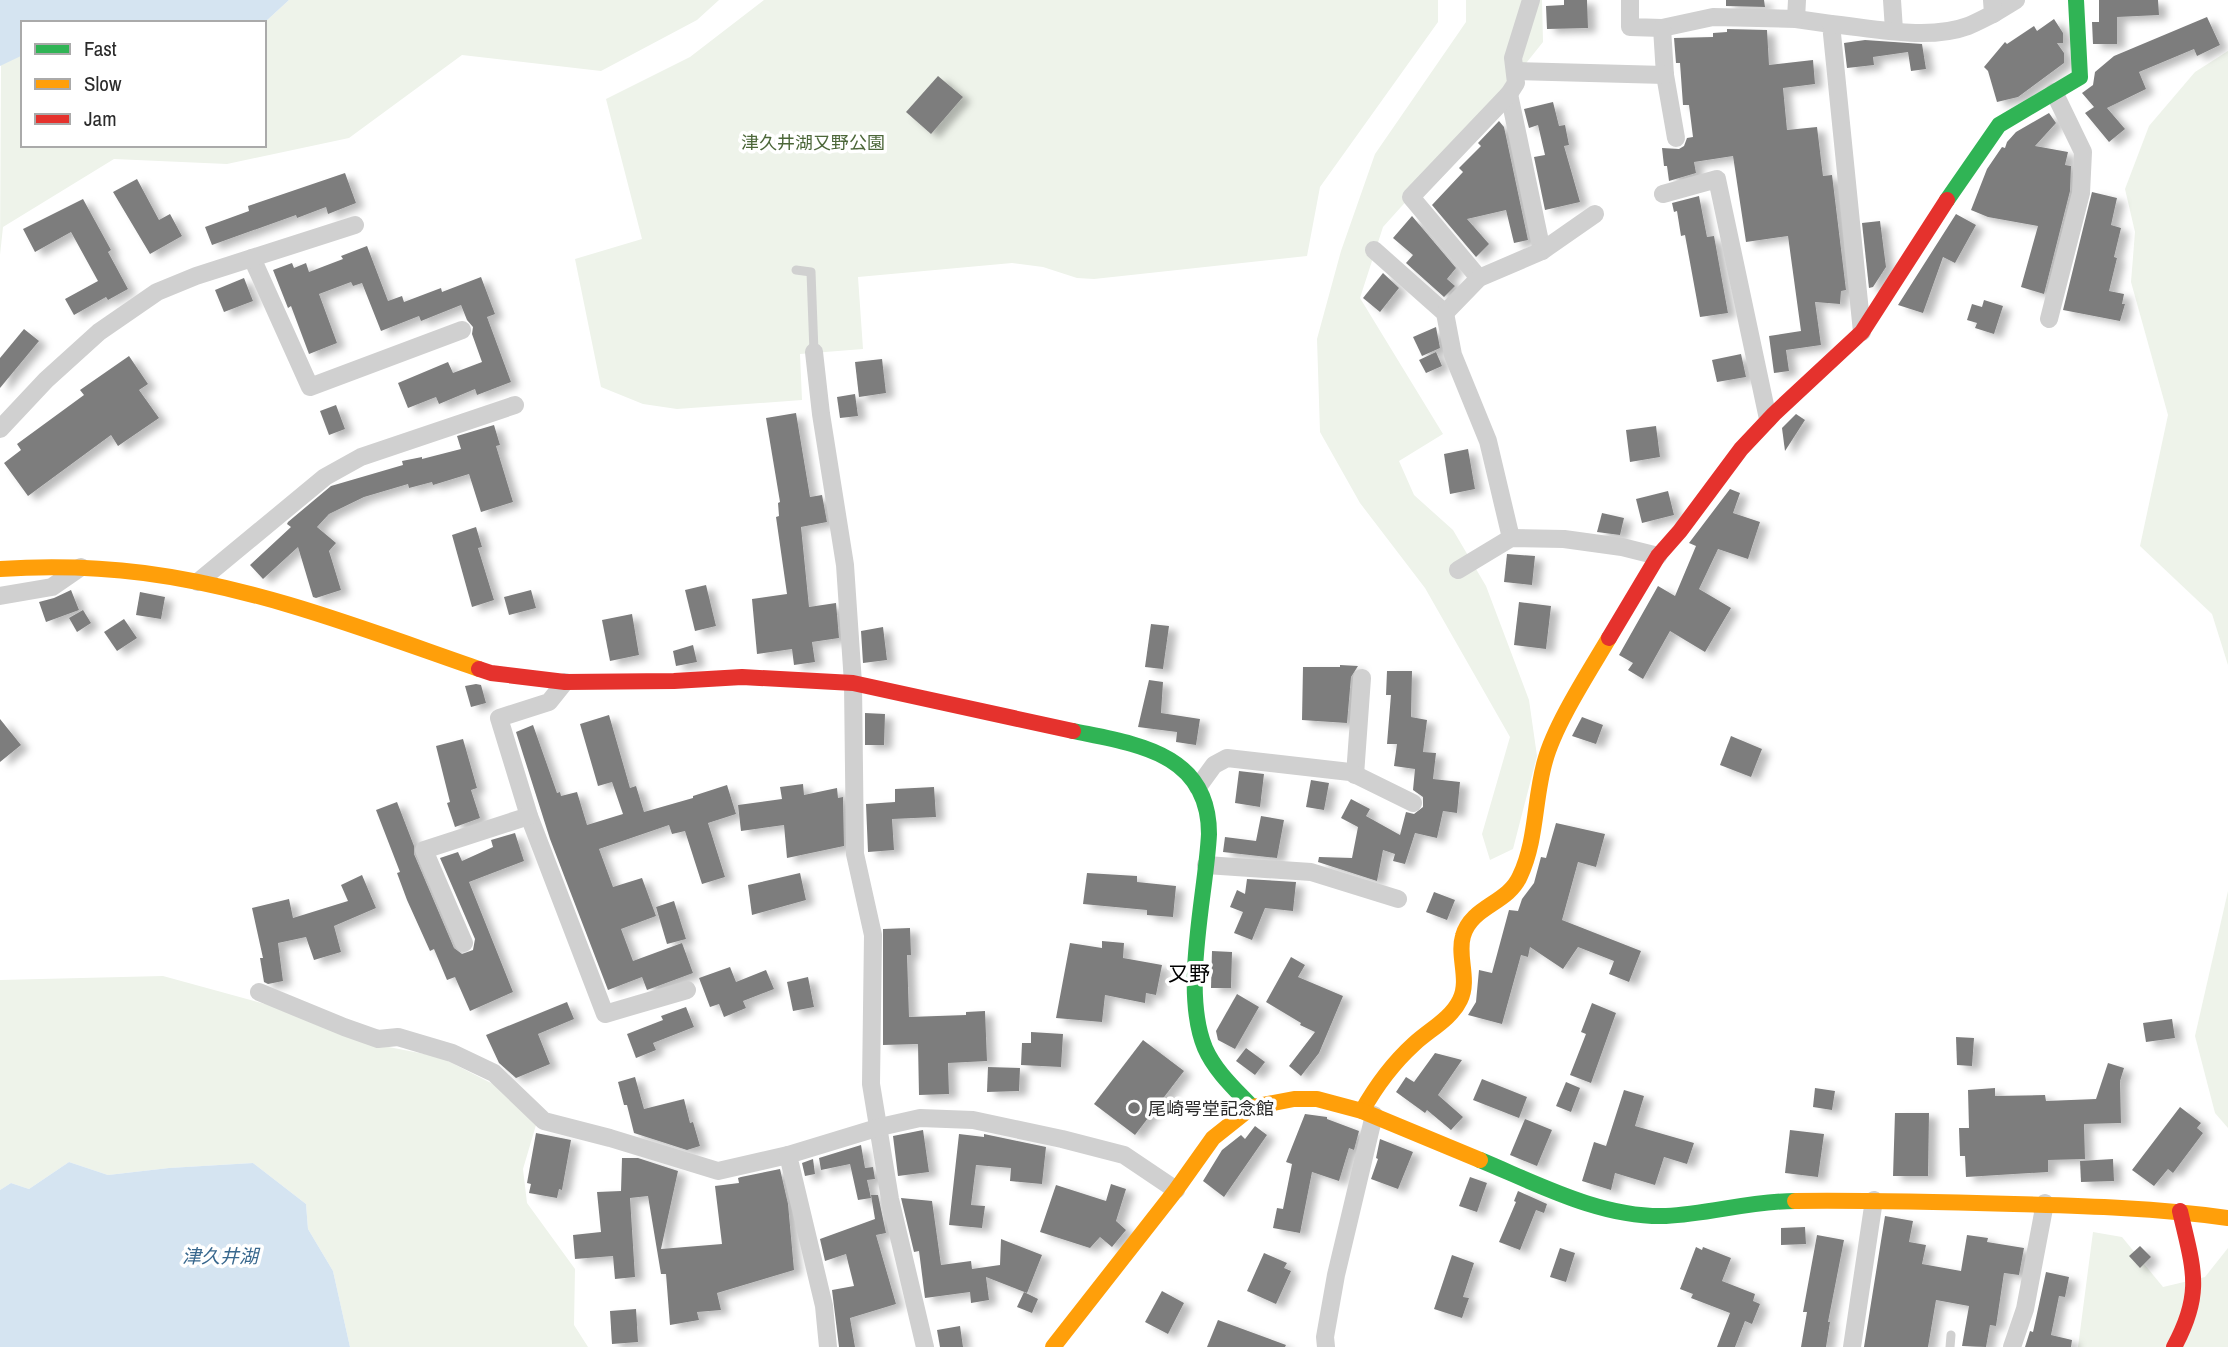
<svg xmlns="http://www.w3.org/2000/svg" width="2228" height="1347" font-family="'Archivo Narrow','Noto Sans JP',sans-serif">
  <defs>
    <filter id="shadow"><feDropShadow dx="8" dy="4.5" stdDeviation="3.5" flood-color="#0004"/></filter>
  </defs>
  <rect width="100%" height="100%" fill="#fff"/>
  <g fill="#eef3ea">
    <path d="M289,0H719L697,20L601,71L462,55L349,138L227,164L114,159L3,227L0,255L1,64L23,54V145H264V23Z"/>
    <path d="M764,0H1438V22L1320,187L1307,256L1094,279L1077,278L1043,267L1012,263L858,277L863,349L800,354L802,400L677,409L643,404L601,387L575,259L642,239L606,99L690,57Z"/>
    <path d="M1466,0H1542L1543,42L1490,108L1383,227L1360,298L1443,434L1399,461L1414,495L1453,530L1486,586L1529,700L1537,756L1513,849L1490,860L1482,834L1510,737L1425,588L1360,503L1320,432L1317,339L1341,251L1375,154L1466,22Z"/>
    <path d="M2228,51V665L2212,614L2140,546L2168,415L2131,282L2135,232L2125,189L2149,126L2195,72Z"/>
    <path d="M2228,891V1128L2215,1113L2195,1036Z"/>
    <path d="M163,976L287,1010L363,1042L440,1057L495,1085L536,1125L523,1169L527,1203L575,1269L574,1325L588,1347H350L333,1271L308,1229L306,1204L253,1163L169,1168L108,1175L69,1162L29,1189L11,1183L0,1190V980Z"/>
    <path d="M2093,1232L2122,1237L2163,1287L2205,1277L2228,1248V1347H2078Z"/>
  </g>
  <g fill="#d5e4f1">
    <path d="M0,0H289L264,23H23V55L0,66Z"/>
    <path d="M69,1162L108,1175L169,1168L253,1163L306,1204L308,1229L333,1271L350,1347H0V1190L11,1183L29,1189Z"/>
  </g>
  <g fill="#7d7d7d" filter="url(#shadow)">
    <path d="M1564,0H1587L1588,28L1547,29L1546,6L1564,5Z"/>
    <path d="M1726,0H1764L1765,7L1726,6Z"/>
    <path d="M2099,0H2158L2159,15L2117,17V44H2093L2092,22H2099Z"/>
    <path d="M2207,17L2220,45L2197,56L2194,49L2139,72L2146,89L2107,108L2125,129L2109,142L2085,113L2094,107L2082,93L2093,85L2095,72L2114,56Z"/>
    <path d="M2054,19L2063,33V43H2057L2064,53V63L2018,97L1997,102L1988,71L1984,67L2005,42L2007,44L2034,26L2037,31Z"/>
    <path d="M1727,29L1767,30L1769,65L1813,60L1815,84L1783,88L1787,130L1817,127L1823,176L1832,175L1846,290L1841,291L1840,304L1815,302L1821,345L1786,350L1789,371L1774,373L1769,336L1801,331L1788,236L1746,242L1733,156L1694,162L1696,173L1669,181L1667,166H1664L1662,148L1679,149L1684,146L1687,138L1693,137L1689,105H1683L1680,63H1676L1674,38L1713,37V33L1727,32Z"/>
    <path d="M1865,40L1922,44L1926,69L1911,71L1908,52L1873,57L1874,65L1847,68L1844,43Z"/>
    <path d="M938,76L963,97L931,134L906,112Z"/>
    <path d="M1553,102L1559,126L1565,125L1569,145L1564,146L1580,202L1545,210L1534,157L1545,155L1538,125L1529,128L1524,109Z"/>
    <path d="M2049,113L2056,123L2035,146L2068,152L2065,165L2071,166L2070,191L2044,294L2021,287L2038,226L1988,217L1971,210L1987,169L2002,147L2005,148L2007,142L2016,132Z"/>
    <path d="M1499,121L1504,127L1528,240L1514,243L1506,210L1467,219L1489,244L1476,257L1432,205L1463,172L1459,168L1481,146L1478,143Z"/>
    <path d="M345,173L356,203L328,214L326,207L297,218L296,215L212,245L205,227L249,211L248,206Z"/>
    <path d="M137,179L159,220L170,214L182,236L150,254L113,192Z"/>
    <path d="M2092,192L2117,198L2111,225L2121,228L2114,257L2117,258L2109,291L2124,294L2122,304H2125L2120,321L2063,310Z"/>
    <path d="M1699,196L1707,237L1714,236L1728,313L1700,317L1685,235L1681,236L1677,211L1674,212L1672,203Z"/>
    <path d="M83,199L111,250L108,252L128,289L108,300L106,297L74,315L65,299L98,281L71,232L35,252L23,229Z"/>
    <path d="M1956,214L1976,225L1955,263L1943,257L1923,313L1898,305Z"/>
    <path d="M1412,216L1456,268L1447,279L1455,286L1444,297L1406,263L1413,255L1393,238Z"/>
    <path d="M1880,221L1886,267L1873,287L1869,288L1862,223Z"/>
    <path d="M367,246L388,301L402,296L404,302L441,288L442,292L481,277L495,314L487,317L511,382L477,395L475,389L439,404L436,397L408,408L398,383L448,362L453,373L482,362L472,334L473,327L467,320L461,305L421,321L419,316L381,331L362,283L353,286L351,282L319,294L337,343L309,354L291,306L288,308L273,270L292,263L294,268L306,263L309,272L343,259L341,256Z"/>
    <path d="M1383,273L1399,288L1380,312L1363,298Z"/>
    <path d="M244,278L253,301L224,312L215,290Z"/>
    <path d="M1984,300L2003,306L1994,334L1975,328L1977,323L1967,320L1972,304L1982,307Z"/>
    <path d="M1436,327L1440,348L1422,356L1413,337Z"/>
    <path d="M24,329L39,341L0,388V358Z"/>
    <path d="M1436,352L1442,366L1426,373L1419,360Z"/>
    <path d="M1741,354L1746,377L1717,382L1712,360Z"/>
    <path d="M129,356L148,384L139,390L159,418L118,446L111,435L28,496L4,463L21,450L17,444L84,395L80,390Z"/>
    <path d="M882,359L886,393L859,397L855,362Z"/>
    <path d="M855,394L858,416L840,418L837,397Z"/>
    <path d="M336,405L345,429L329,435L320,411Z"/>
    <path d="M796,413L810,497L822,495L827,522L801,527L809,607L836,603L839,638L812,642L815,662L794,665L792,649L757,654L752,599L787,594L776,517L779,516L778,503L780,502L766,418Z"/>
    <path d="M1796,414L1805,420L1785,451L1782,428Z"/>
    <path d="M494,425L500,445L496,446L513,502L481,512L469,474L433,485L432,482L409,488L408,484L364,497L329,514L317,527L336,543L329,551L341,590L316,598L313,597L298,547L263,579L250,565L291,527L287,524L288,522L331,486L403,465L402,461L422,457V459L461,449L457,436Z"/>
    <path d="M1656,426L1660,457L1630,462L1626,430Z"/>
    <path d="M1468,449L1475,489L1450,494L1444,454Z"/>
    <path d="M1730,489L1740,493L1733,513L1760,522L1748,559L1718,549L1699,589L1731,608L1705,652L1670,631L1643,679L1628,670L1633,663L1619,655L1658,586L1675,596L1696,546L1689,543Z"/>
    <path d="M1668,491L1674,515L1642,523L1636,499Z"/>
    <path d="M1602,513L1624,518L1620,535L1597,532Z"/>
    <path d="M476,527L482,547L478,548L494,600L472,607L452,535Z"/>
    <path d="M1507,554L1535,556L1532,585L1504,582Z"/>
    <path d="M706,585L716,626L695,631L685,590Z"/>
    <path d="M71,590L79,610L46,622L39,602L54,598Z"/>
    <path d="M531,590L536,608L509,615L504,597Z"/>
    <path d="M140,592L165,597L161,619L136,615Z"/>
    <path d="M1519,602L1551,606L1546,649L1514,645Z"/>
    <path d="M83,610L91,623L77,632L69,618Z"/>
    <path d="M632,614L639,655L610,661L602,620Z"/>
    <path d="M124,619L137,638L117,651L104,632Z"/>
    <path d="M1151,624L1169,626L1163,669L1145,667Z"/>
    <path d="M883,627L887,660L863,663L861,631Z"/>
    <path d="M693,645L697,662L676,666L673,651Z"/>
    <path d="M1340,665L1358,666L1351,677L1347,723L1302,720L1303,667H1340Z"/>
    <path d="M1387,671H1412L1411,717L1427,720L1423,752L1436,753L1433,779L1460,782L1457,813L1443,811L1437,838L1415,833L1405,864L1393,861L1395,854L1383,850L1377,881L1318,862L1319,857L1352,858L1358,827L1341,818L1351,799L1370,809L1366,816L1400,835L1406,812L1414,814L1423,807V797L1413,790L1415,769L1394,766L1397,744H1387L1391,695H1386Z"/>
    <path d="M1149,680L1163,682L1161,713L1200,719L1196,745L1176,742L1177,732L1138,727Z"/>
    <path d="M476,684L481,685L486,703L471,707L465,686Z"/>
    <path d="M865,713L885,714L884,745H865Z"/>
    <path d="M609,715L630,788L636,786L644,812L693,798V796L727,785L736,814L708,823L725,877L702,884L685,831L672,834L669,825L599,849L613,887L642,878L656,916L621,929L633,961L682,943L693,973L647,990L642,977L608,990L550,839L516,732L533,725L557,793L560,792L561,796L577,792L587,825L623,814L612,782L598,786L580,724Z"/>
    <path d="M1582,717L1603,725L1596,744L1572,736Z"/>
    <path d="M0,719L21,745L0,762Z"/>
    <path d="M1731,736L1762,749L1751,777L1720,765Z"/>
    <path d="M463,739L477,788L471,790L480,818L455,827L447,803L450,802L436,746Z"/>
    <path d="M1239,771L1264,774L1260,807L1235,803Z"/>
    <path d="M1311,780L1329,783L1324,810L1306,807Z"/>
    <path d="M803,784L804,795L837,788L838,798L843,797L844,846L787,858L784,825L741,831L738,805L782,799L780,787Z"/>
    <path d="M934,787L936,817L892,819L894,850L868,852L866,804L895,802V789Z"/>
    <path d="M397,802L414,846V854L454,948L462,954L473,950L475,939L440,858L458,852L462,861L493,847L491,840L515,833L524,861L469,882L513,992L470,1011L455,977L447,980L434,949L430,951L407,900L397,873L400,872L376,810Z"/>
    <path d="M1261,816L1284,820L1277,858L1223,852L1225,837L1256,841Z"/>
    <path d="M1556,823L1605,834L1596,867L1578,862L1562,920L1641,951L1629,982L1609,974L1614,961L1578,947L1563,969L1530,947L1528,957L1521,955L1502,1024L1468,1015L1476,1002L1479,970L1492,973L1509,910L1518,911L1522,899L1534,883L1541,857L1546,858Z"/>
    <path d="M800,873L806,900L752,915L748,885Z"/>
    <path d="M1087,873L1137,876V882L1176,886L1173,917L1147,915V910L1083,904Z"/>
    <path d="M362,875L376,908L334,926L341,952L314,960L306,937L278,943L283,981L268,984L264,982L260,958H263L252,908L289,899L293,918L348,901L341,885Z"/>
    <path d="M1247,879L1296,882L1293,911L1265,908L1252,940L1234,933L1243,912L1230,907L1237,890L1245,894Z"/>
    <path d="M1434,892L1455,900L1447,920L1426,912Z"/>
    <path d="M674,901L686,939L667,944L656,907Z"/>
    <path d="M910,928L911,955H907L909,1017L966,1015V1012L985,1011L987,1061L948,1063L949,1094L919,1095L918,1044L883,1045V929Z"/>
    <path d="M1102,941L1124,943L1123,958L1162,965L1156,995L1146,993L1145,1003L1105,995L1102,1022L1056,1018L1070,943L1102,948Z"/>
    <path d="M1212,951L1232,952L1231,988H1211Z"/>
    <path d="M1291,957L1305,965L1298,977L1343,996L1319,1053L1301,1076L1289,1066L1315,1032L1300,1025L1301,1023L1266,1002Z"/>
    <path d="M730,967L736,982L766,970L774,989L743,1001L746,1008L724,1017L719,1004L710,1007L699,978Z"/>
    <path d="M808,977L814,1007L793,1011L787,982Z"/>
    <path d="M1237,994L1259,1007L1235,1049L1218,1040L1216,1031Z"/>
    <path d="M567,1002L574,1019L538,1034L550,1064L516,1078L499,1063L486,1035Z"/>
    <path d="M1592,1003L1616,1013L1591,1083L1570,1075L1586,1034L1581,1032Z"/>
    <path d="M686,1007L694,1027L653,1043L656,1050L636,1058L627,1034L663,1020L661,1016Z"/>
    <path d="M2172,1019L2175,1038L2146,1042L2143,1023Z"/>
    <path d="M1031,1032L1063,1034L1061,1067L1021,1065L1022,1043H1031Z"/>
    <path d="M1956,1037L1974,1038L1972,1066L1957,1065Z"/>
    <path d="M1143,1040L1184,1071L1135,1135L1094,1104Z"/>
    <path d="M1246,1048L1265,1062L1255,1075L1236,1061Z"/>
    <path d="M1435,1053L1462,1060L1438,1095L1463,1117L1451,1130L1427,1110L1425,1113L1396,1092L1406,1077L1414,1082Z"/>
    <path d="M2108,1063L2124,1068L2120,1081L2121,1123L2084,1124L2085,1159L2048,1160V1172L1966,1177L1965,1156H1960L1959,1128H1969L1968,1090L1995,1088V1096L2045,1095L2046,1101L2096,1099Z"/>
    <path d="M988,1067L1020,1068L1019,1091L987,1092Z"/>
    <path d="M635,1077L644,1109L684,1099L690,1123L693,1122L700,1146L687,1150L634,1133L627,1105H624L618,1082Z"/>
    <path d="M1482,1079L1527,1097L1519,1118L1473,1100Z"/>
    <path d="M1566,1082L1580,1088L1571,1112L1556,1106Z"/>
    <path d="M1815,1088L1835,1091L1832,1110L1813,1107Z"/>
    <path d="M1624,1090L1644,1096L1635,1126L1694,1143L1687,1164L1664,1157L1655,1185L1615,1173L1611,1190L1582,1181L1594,1142L1606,1146Z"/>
    <path d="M2180,1107L2201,1123L2197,1128L2203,1133L2173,1173L2168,1169L2154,1186L2132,1170Z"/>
    <path d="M1895,1113H1929L1928,1176H1893Z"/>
    <path d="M1305,1114L1327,1117V1119L1359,1131L1354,1150L1349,1148L1339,1181L1312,1172L1300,1233L1273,1228L1277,1208L1283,1209L1292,1164L1286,1162Z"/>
    <path d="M1525,1119L1552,1130L1537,1166L1510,1155Z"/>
    <path d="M1255,1126L1267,1135L1224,1197L1203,1181L1222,1150L1241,1135L1245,1139Z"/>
    <path d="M923,1130L929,1172L898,1176L893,1136Z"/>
    <path d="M1790,1130L1824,1134L1818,1177L1785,1173Z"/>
    <path d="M536,1133L571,1140L562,1190L559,1189L557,1198L529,1193L531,1184L527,1183Z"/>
    <path d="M959,1134L984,1137V1134L1046,1147L1042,1184L1010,1181L1011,1168L976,1165L971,1205L985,1206L982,1228L949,1225Z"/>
    <path d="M1380,1139L1413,1152L1398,1189L1371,1179L1378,1159L1376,1158Z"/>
    <path d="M861,1145L865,1168L873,1167L875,1179L867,1180L871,1198L858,1200L850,1164L821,1170L819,1158Z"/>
    <path d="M622,1158H638L678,1171L661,1249L722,1244L715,1186L739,1183L738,1178L741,1177L780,1169L788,1204L794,1270L717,1293L721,1310L697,1312L699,1320L670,1325L666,1274H661L648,1196L630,1198L635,1277L615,1279L613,1256L575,1259L573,1235L601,1232L597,1192L621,1191Z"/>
    <path d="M813,1159L815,1174L805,1176L802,1163Z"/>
    <path d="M2113,1159L2114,1181L2081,1182L2080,1161Z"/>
    <path d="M1470,1177L1487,1183L1477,1212L1459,1206Z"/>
    <path d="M1111,1184L1126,1189L1116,1221L1126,1230L1112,1247L1100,1237L1090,1248L1040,1232L1056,1185L1106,1201Z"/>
    <path d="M1518,1191L1547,1204L1544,1213L1536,1210L1520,1250L1499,1242L1516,1202L1514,1201Z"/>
    <path d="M871,1195H878L886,1233L876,1235L896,1304L850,1318L855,1347H839L832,1290L854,1286L846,1254L825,1261L820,1239L875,1219Z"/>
    <path d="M901,1198L932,1201L941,1265L971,1261L972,1269L1000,1265L1001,1239L1042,1255L1027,1293L986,1277L989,1300L971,1303L970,1292L925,1298L919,1251L914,1252Z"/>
    <path d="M1885,1216L1913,1221L1909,1242L1926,1245L1922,1264L1961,1271L1967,1235L1988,1238L1987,1242L2024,1248L2019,1275L2004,1273L1996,1326L1990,1325L1986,1347L1962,1346L1969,1306L1936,1300L1928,1347H1864Z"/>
    <path d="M1805,1227L1806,1244L1781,1245V1228Z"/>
    <path d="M1817,1235L1844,1240L1828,1322H1830L1826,1347H1801L1807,1312H1803Z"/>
    <path d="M2140,1246L2151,1257L2140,1268L2129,1256Z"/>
    <path d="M1696,1247L1702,1250L1703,1247L1731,1258L1722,1281L1755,1294L1753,1301L1760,1304L1752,1324L1745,1321L1735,1347H1717L1730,1313L1691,1298L1693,1294L1680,1289Z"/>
    <path d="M1560,1248L1575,1253L1566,1282L1550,1277Z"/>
    <path d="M1264,1253L1287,1263L1284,1268L1291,1271L1276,1304L1247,1291Z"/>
    <path d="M1452,1255L1474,1263L1463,1297L1469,1298L1462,1318L1434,1309Z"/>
    <path d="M2046,1272L2069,1277L2065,1297L2059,1296L2051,1335L2072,1340L2071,1347H2025L2030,1331L2033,1332Z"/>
    <path d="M1162,1291L1184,1303L1168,1334L1145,1322Z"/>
    <path d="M1024,1292L1038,1299L1032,1313L1017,1307Z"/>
    <path d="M636,1309L638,1342L612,1344L610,1311Z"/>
    <path d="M1218,1320L1286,1345L1285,1347H1207Z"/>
    <path d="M960,1326L963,1347H940L937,1330Z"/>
  </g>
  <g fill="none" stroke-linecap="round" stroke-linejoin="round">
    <g stroke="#d0d0d0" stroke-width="9">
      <path d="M796,270L811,272L814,352"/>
      <path d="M1950,1347L1951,1335"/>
    </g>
    <g stroke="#d0d0d0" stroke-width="18">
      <path d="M1630,0V27L1662,28L1713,17L1796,19L1831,24L1862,332"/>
      <path d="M1892,0L1894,30"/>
      <path d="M1993,14L2016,0"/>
      <path d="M1796,19L1797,0"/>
      <path d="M1831,24C1872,28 1928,41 1968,26C1976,23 1985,18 1993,14L1992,0"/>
      <path d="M1662,28L1665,75L1676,138"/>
      <path d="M1515,71L1665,75"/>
      <path d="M1509,94L1542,251"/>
      <path d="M1663,194L1717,179L1768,419"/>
      <path d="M1374,250L1445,313L1453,355L1488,441L1511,538"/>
      <path d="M252,258L310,387L462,330"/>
      <path d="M1479,278L1411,197L1509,94L1516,83L1513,58L1531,0"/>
      <path d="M1445,313L1479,278L1542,251L1595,214"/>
      <path d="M2049,319L2081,193L2083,152L2054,92"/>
      <path d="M814,352L821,414L845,565L853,683L855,854L873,935L871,1084L890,1199L925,1347"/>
      <path d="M0,429L46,380L99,332L157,292L196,276L355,225"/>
      <path d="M1458,570L1511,538L1564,539L1622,547L1658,556"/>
      <path d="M198,582L325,477L361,457L515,405"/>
      <path d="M0,596L52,587L81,567"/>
      <path d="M565,682L549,702L499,718L529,816L605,1014L687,990"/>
      <path d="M1355,775L1362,678"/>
      <path d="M1198,787L1214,765L1227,758L1350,772L1413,803"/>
      <path d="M1206,865L1311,872L1398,899"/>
      <path d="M464,943L424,850L529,816"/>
      <path d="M259,992L344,1027L378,1039L398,1037L452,1053L494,1073L544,1121L610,1138L718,1171L788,1155"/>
      <path d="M828,1347L824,1306L788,1155L880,1127L920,1118L973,1120L1062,1139L1124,1155L1176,1190"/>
      <path d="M1326,1347L1325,1337L1336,1275L1374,1115"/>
      <path d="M1852,1347L1874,1200"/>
      <path d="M2012,1347L2025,1309L2045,1203"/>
    </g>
    <g stroke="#30b455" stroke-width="16">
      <path d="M1947,200L1999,125L2080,77L2076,0"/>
      <path d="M1073,731C1135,744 1209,752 1209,834C1206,895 1181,990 1205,1048C1215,1071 1235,1089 1252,1107"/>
      <path d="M1480,1160C1538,1184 1601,1218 1666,1216C1709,1214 1751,1201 1795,1201"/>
    </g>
    <g stroke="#ff9f0a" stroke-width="16">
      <path d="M0,569C48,566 96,567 144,573C260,588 369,631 479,669"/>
      <path d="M1362,1111C1376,1086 1392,1064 1414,1044C1429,1030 1451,1019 1460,1000C1470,980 1457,956 1463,936C1471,906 1508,904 1520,876C1537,840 1534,799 1545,761C1555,724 1589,672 1609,638"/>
      <path d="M1795,1201C1868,1200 1941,1202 2014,1204C2086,1206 2157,1208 2228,1218"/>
      <path d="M1053,1347L1176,1190L1213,1138L1252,1107L1294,1099H1317L1362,1111L1480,1160"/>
    </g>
    <g stroke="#e5322d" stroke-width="16">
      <path d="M1609,638L1658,556L1680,531L1741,449L1774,414L1862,332L1947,200"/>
      <path d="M479,669L491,673L565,682L674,681L742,677L853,683L1073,731"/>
      <path d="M2174,1347C2204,1292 2193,1268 2180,1211"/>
    </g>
  </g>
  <circle fill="#757575" stroke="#fff" stroke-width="2.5" cx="1134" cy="1108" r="7"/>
  <g text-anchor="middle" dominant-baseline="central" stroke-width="7" stroke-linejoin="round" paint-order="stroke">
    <g font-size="18" fill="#4c6739" stroke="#fff">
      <text x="813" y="142">津久井湖又野公園</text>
    </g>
    <g font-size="18" fill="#2b2b2b" stroke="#fff" text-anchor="start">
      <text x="1148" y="1108">尾崎咢堂記念館</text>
    </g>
    <g font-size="19" font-style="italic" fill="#39688e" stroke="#fff">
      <text x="220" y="1256">津久井湖</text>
    </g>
    <g font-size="21" fill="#000" stroke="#fff">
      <text x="1189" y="973">又野</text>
    </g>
  </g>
  <rect x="21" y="21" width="245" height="126" fill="#ffffff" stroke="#aaaaaa" stroke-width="2"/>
  <rect x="35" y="44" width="35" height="10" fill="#30b455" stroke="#aaaaaa" stroke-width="2"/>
  <text x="84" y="56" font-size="21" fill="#2b2b2b">Fast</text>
  <rect x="35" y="79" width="35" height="10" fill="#ff9f0a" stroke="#aaaaaa" stroke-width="2"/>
  <text x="84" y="91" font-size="21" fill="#2b2b2b">Slow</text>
  <rect x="35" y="114" width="35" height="10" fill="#e5322d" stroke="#aaaaaa" stroke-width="2"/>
  <text x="84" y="126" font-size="21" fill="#2b2b2b">Jam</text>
</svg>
